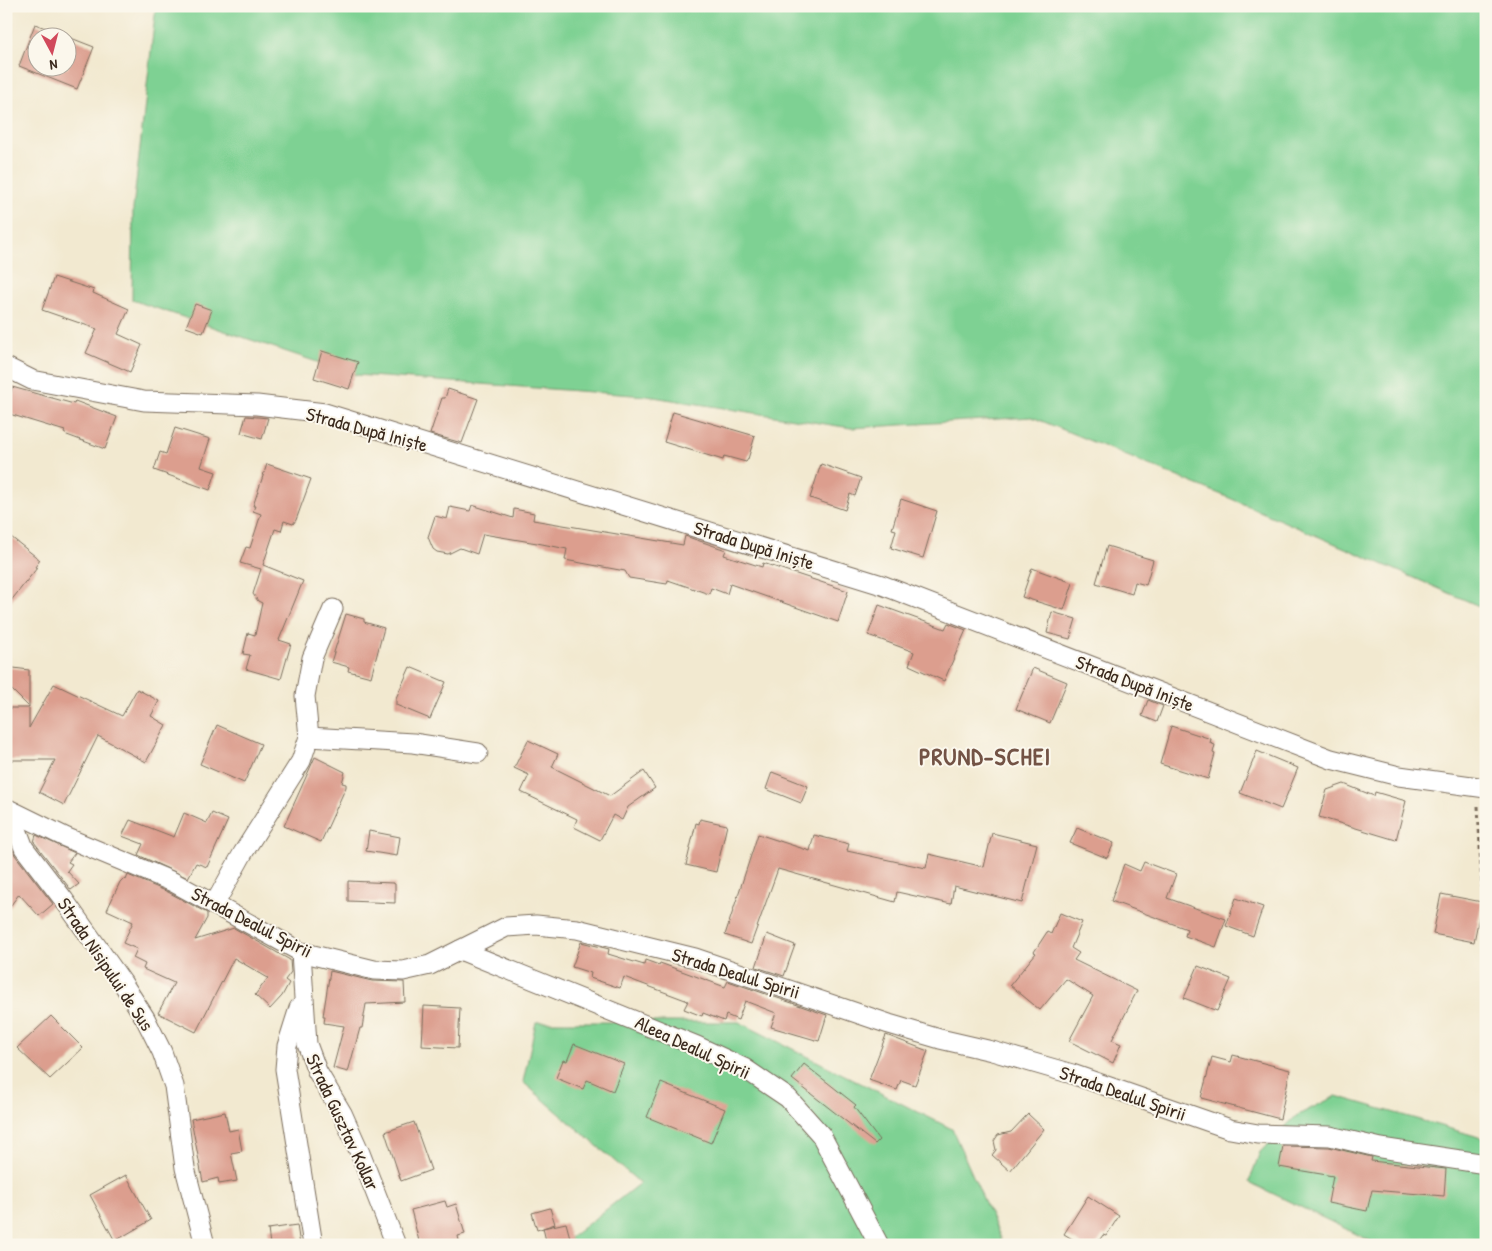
<svg xmlns="http://www.w3.org/2000/svg" width="1492" height="1251" font-family="'Patrick Hand',sans-serif">
  <rect width="100%" height="100%" fill="#fbf7ec"/>
  <filter id="ink" filterUnits="userSpaceOnUse"><feTurbulence type="fractalNoise" baseFrequency=".02" numOctaves="2"/><feDisplacementMap in="SourceGraphic" scale="10" xChannelSelector="R" yChannelSelector="G"/><feConvolveMatrix kernelMatrix="1 2 1 2 8 2 1 2 1" color-interpolation-filters="sRGB"/></filter>
  <filter id="wash" filterUnits="userSpaceOnUse"><feTurbulence type="fractalNoise" baseFrequency=".0096" numOctaves="4" result="noise"/><feDisplacementMap in="SourceGraphic" scale="20" xChannelSelector="R" yChannelSelector="G"/><feGaussianBlur stdDeviation="1.12" result="paint"/><feColorMatrix in="noise" values="0 0 0 0 0 0 0 0 0 0 0 0 0 0 0 0 0 1.4 0 .05"/><feComposite in="paint" operator="in"/></filter>
  <g filter="url(#wash)">
    <rect width="100%" height="100%" fill="#f2e9d0"/>
    <g fill="#7ed193" stroke="#5c7e58">
      <path d="M156,6H1486V609L1227,497L1032,417L851,428L647,396L356,375L132,300L133,209Z"/>
      <path d="M536,1022H739L952,1129L1004,1245H561L640,1183L523,1082Z"/>
      <path d="M1336,1096L1486,1139V1245H1379L1249,1182L1260,1152L1296,1116Z"/>
    </g>
    <g id="blocks">
      <g fill="#dc9e8e" fill-rule="evenodd">
        <path d="M35,24L94,47L77,89L19,66ZM38,38H68V68H38Z"/>
        <path d="M54,277L94,290L93,293L129,309L118,334L142,345L130,372L86,353L97,329L42,310Z"/>
        <path d="M195,304L212,310L203,333L186,327Z"/>
        <path d="M322,351L358,362L349,389L314,378Z"/>
        <path d="M12,387L74,404L75,401L117,417L105,449L67,435L64,433L65,431L6,413Z"/>
        <path d="M448,389L478,399L462,443L430,434L442,398H445Z"/>
        <path d="M673,412L755,436L748,459L746,462L724,456L723,460L664,442Z"/>
        <path d="M246,416L268,418L262,439L241,433Z"/>
        <path d="M175,428L210,439L201,467L216,472L210,490L154,470L160,452L166,454Z"/>
        <path d="M267,464L311,479L296,520L293,524L284,521L281,531L275,529L263,565L303,581L279,640L291,644L281,679L246,669L250,655L243,654L248,633L255,635L262,603L258,601L253,594L261,569L240,563L246,547L250,548L261,514L253,511L255,506H253Z"/>
        <path d="M821,464L861,478L855,496L850,494L845,510L810,498Z"/>
        <path d="M901,499L937,511L923,558L891,548L896,530L892,529Z"/>
        <path d="M472,505L513,518L514,509L534,513L533,520L683,545L685,536L726,550L724,555L762,567L763,563L848,591L838,622L730,584L727,594L711,588L709,594L668,580L667,584L629,578L625,571L565,560L567,549L537,543L483,534L477,554L460,548L448,554L437,552L433,549L428,537L435,516L447,519L450,507L470,511Z"/>
        <path d="M6,533L40,560L35,567L37,568L6,607Z"/>
        <path d="M1107,546L1153,560L1146,585L1135,582L1132,594L1096,583Z"/>
        <path d="M1032,568L1073,583L1064,610L1022,597Z"/>
        <path d="M879,605L945,629L948,623L966,630L944,681L909,665L914,652L868,635Z"/>
        <path d="M1052,612L1076,619L1070,639L1047,633Z"/>
        <path d="M346,614L364,619V622L384,628L371,677L348,671L349,667L331,662Z"/>
        <path d="M6,667L29,670V707L6,684Z"/>
        <path d="M410,667L446,682L430,719L396,705V698Z"/>
        <path d="M1033,668L1067,682L1050,723L1016,709Z"/>
        <path d="M54,684L122,716L137,689L159,701L151,716L166,725L146,762L98,736L64,805L39,792L55,760H6V708H29V728Z"/>
        <path d="M1148,700L1163,706L1157,722L1142,716Z"/>
        <path d="M217,725L261,744L244,783L200,764Z"/>
        <path d="M1171,726L1211,739L1210,743L1215,745L1213,753L1215,754L1208,779L1160,764Z"/>
        <path d="M528,740L558,754L552,767L610,796L644,771L655,788L628,807L622,820L613,815L600,840L574,827L577,819L521,792L529,775L514,768Z"/>
        <path d="M1257,751L1298,768L1281,809L1240,793Z"/>
        <path d="M315,757L345,772L342,783L346,784V787L321,842L284,826Z"/>
        <path d="M772,772L808,786L801,803L766,789Z"/>
        <path d="M1344,784L1374,796L1375,792L1406,801L1396,840L1319,817L1327,790Z"/>
        <path d="M184,813L207,823L212,813L228,820L207,867L196,863L188,878L138,855L143,844L122,836L130,820L174,837Z"/>
        <path d="M700,819L727,825L716,872L686,865L696,823L699,824Z"/>
        <path d="M1077,828L1114,843L1107,858L1070,843Z"/>
        <path d="M369,831L400,837L397,856L366,851Z"/>
        <path d="M6,833L15,855L53,904L39,916L19,894L6,912Z"/>
        <path d="M992,833L1037,844L1022,903L954,886L951,904L897,892L895,902L778,869L751,944L725,935L758,834L810,851L814,835L849,844L847,851L926,868L929,854L984,867Z"/>
        <path d="M36,835L75,853L68,862L72,864L67,871L79,884L71,890L34,842Z"/>
        <path d="M1144,862L1176,874L1167,898L1226,919L1216,947L1185,936L1187,929L1111,901L1124,864L1140,871Z"/>
        <path d="M128,875L168,892L207,913V918L195,940L234,928L290,960L291,972L285,980L289,983L282,996L270,1009L255,995L268,978L234,958L196,1032L158,1013L174,983L143,969L145,964L133,958L137,949L123,943L133,922L107,910L120,882L123,879L126,880Z"/>
        <path d="M348,881L393,883L395,884V903L348,901Z"/>
        <path d="M1441,894L1482,902L1474,942L1433,934Z"/>
        <path d="M1236,898L1263,907L1253,936L1226,926Z"/>
        <path d="M1060,913L1082,922L1071,948L1079,953L1074,960L1137,991L1112,1040L1121,1044L1113,1063L1069,1041L1093,996L1066,979L1040,1010L1010,985L1036,953L1034,952L1047,932L1051,934Z"/>
        <path d="M767,934L795,945L784,976L756,967Z"/>
        <path d="M581,942L609,949L608,954L644,965L645,960L659,965L660,963L725,987L728,981L827,1015L819,1041L771,1027L776,1013L745,1001L738,1020L726,1015L724,1021L703,1013L702,1016L684,1009L688,1001L624,977L620,988L590,978L591,973L572,967Z"/>
        <path d="M1198,966L1231,979L1217,1011L1184,998Z"/>
        <path d="M330,971L372,981L404,982L405,1002L366,1004L362,1028H360L348,1072L333,1068L344,1026L324,1023L325,1016H323Z"/>
        <path d="M424,1006L460,1008L458,1048L422,1046Z"/>
        <path d="M51,1016L83,1048L50,1079L17,1048Z"/>
        <path d="M886,1035L928,1051L915,1085L901,1080L897,1090L869,1080Z"/>
        <path d="M574,1044L624,1064L613,1091L587,1080L583,1089L556,1078L563,1060L567,1061Z"/>
        <path d="M1233,1055L1290,1070L1280,1119L1201,1098L1212,1057L1231,1062Z"/>
        <path d="M804,1064L856,1105L854,1107L879,1140L875,1144L792,1079Z"/>
        <path d="M661,1083L725,1109L711,1143L647,1117Z"/>
        <path d="M225,1112L229,1131L238,1129L242,1151L231,1153L237,1181L219,1184L218,1178L203,1182L191,1119Z"/>
        <path d="M1028,1114L1044,1129L1010,1171L992,1155L996,1150L994,1141L998,1135L1011,1132Z"/>
        <path d="M414,1122L431,1170L401,1181L385,1132Z"/>
        <path d="M1283,1146L1329,1147L1372,1157L1371,1161L1446,1169L1444,1196L1372,1190L1367,1211L1328,1203L1333,1176L1279,1167Z"/>
        <path d="M126,1175L151,1220L115,1241L90,1195Z"/>
        <path d="M1088,1196L1119,1216L1106,1236L1103,1235L1096,1245H1082L1064,1234Z"/>
        <path d="M445,1201L447,1207L456,1204L465,1234L458,1236L460,1245H420L411,1210Z"/>
        <path d="M550,1208L555,1224L537,1230L532,1213Z"/>
        <path d="M566,1223L572,1245H547L543,1228Z"/>
        <path d="M297,1225L300,1245H270L268,1229Z"/>
      </g>
    </g>
  </g>
  <g filter="url(#ink)">
    <use href="#blocks" fill-opacity="0" stroke="#7b6d5c" stroke-width="1"/>
    <g fill="none" stroke-linecap="round" stroke-linejoin="round">
      <g stroke="#7b6d5c" stroke-width="21">
        <g id="street">
          <path d="M6,367L32,380L144,401L257,405L325,413L882,585L1331,759L1399,776L1486,788"/>
          <path d="M309,737L413,743L478,753"/>
          <path d="M6,808L65,837L173,882L301,952L374,970L403,971L430,965L506,927L536,925L577,929L695,958L889,1024L940,1039L992,1051L1072,1074L1230,1129L1258,1134L1330,1136L1381,1148L1486,1164"/>
          <path d="M10,811L24,848L64,900L122,982L145,1018L162,1052L174,1086L185,1168L205,1245"/>
          <path d="M214,905L243,853L301,761L309,737L305,696L312,658L333,609"/>
          <path d="M460,950L697,1046L744,1068L788,1098L821,1135L879,1245"/>
          <path d="M301,952L307,1044L317,1071L342,1113L360,1153L396,1245"/>
          <path d="M299,1008L287,1046L285,1069L313,1245"/>
        </g>
      </g>
      <path stroke="#7b6d5c" stroke-width="3" stroke-dasharray="4 4" stroke-linecap="butt" d="M1478,806L1482,890"/>
      <use href="#street" stroke="#fff" stroke-width="19"/>
    </g>
  </g>
  <g text-anchor="middle" dominant-baseline="central" stroke-width="4" stroke-linejoin="round" paint-order="stroke">
    <g font-size="19" fill="#3b2a1e" stroke="#fbf7ec">
      <text transform="translate(367 429) rotate(15)">Strada După Iniște</text>
      <text transform="translate(754 545) rotate(17)">Strada După Iniște</text>
      <text transform="translate(1135 683) rotate(21)">Strada După Iniște</text>
      <text transform="translate(252 922) rotate(27)">Strada Dealul Spirii</text>
      <text transform="translate(106 964) rotate(56)">Strada Nisipului de Sus</text>
      <text transform="translate(736 973) rotate(17)">Strada Dealul Spirii</text>
      <text transform="translate(693 1047) rotate(25)">Aleea Dealul Spirii</text>
      <text transform="translate(1123 1093) rotate(19)">Strada Dealul Spirii</text>
      <text transform="translate(343 1122) rotate(65)">Strada Gusztav Kollar</text>
    </g>
    <g font-size="24" font-weight="bold" letter-spacing="1" fill="#735345" stroke="#fbf7ec">
      <text x="985" y="756">PRUND-SCHEI</text>
    </g>
  </g>
  <rect width="1492" height="1251" fill="none" stroke="#fbf7ec" stroke-width="25"/>
  <g transform="translate(52 52) rotate(173)"><circle r="24" fill="#fbf7ec" stroke="#aea59a"/>
  <path d="M0-4L9 19L0 12L-9 19Z" fill="#d1495b"/>
  <text y="-8" font-size="14" font-weight="bold" text-anchor="middle" fill="#3b2a1e">N</text>
  </g>
</svg>
